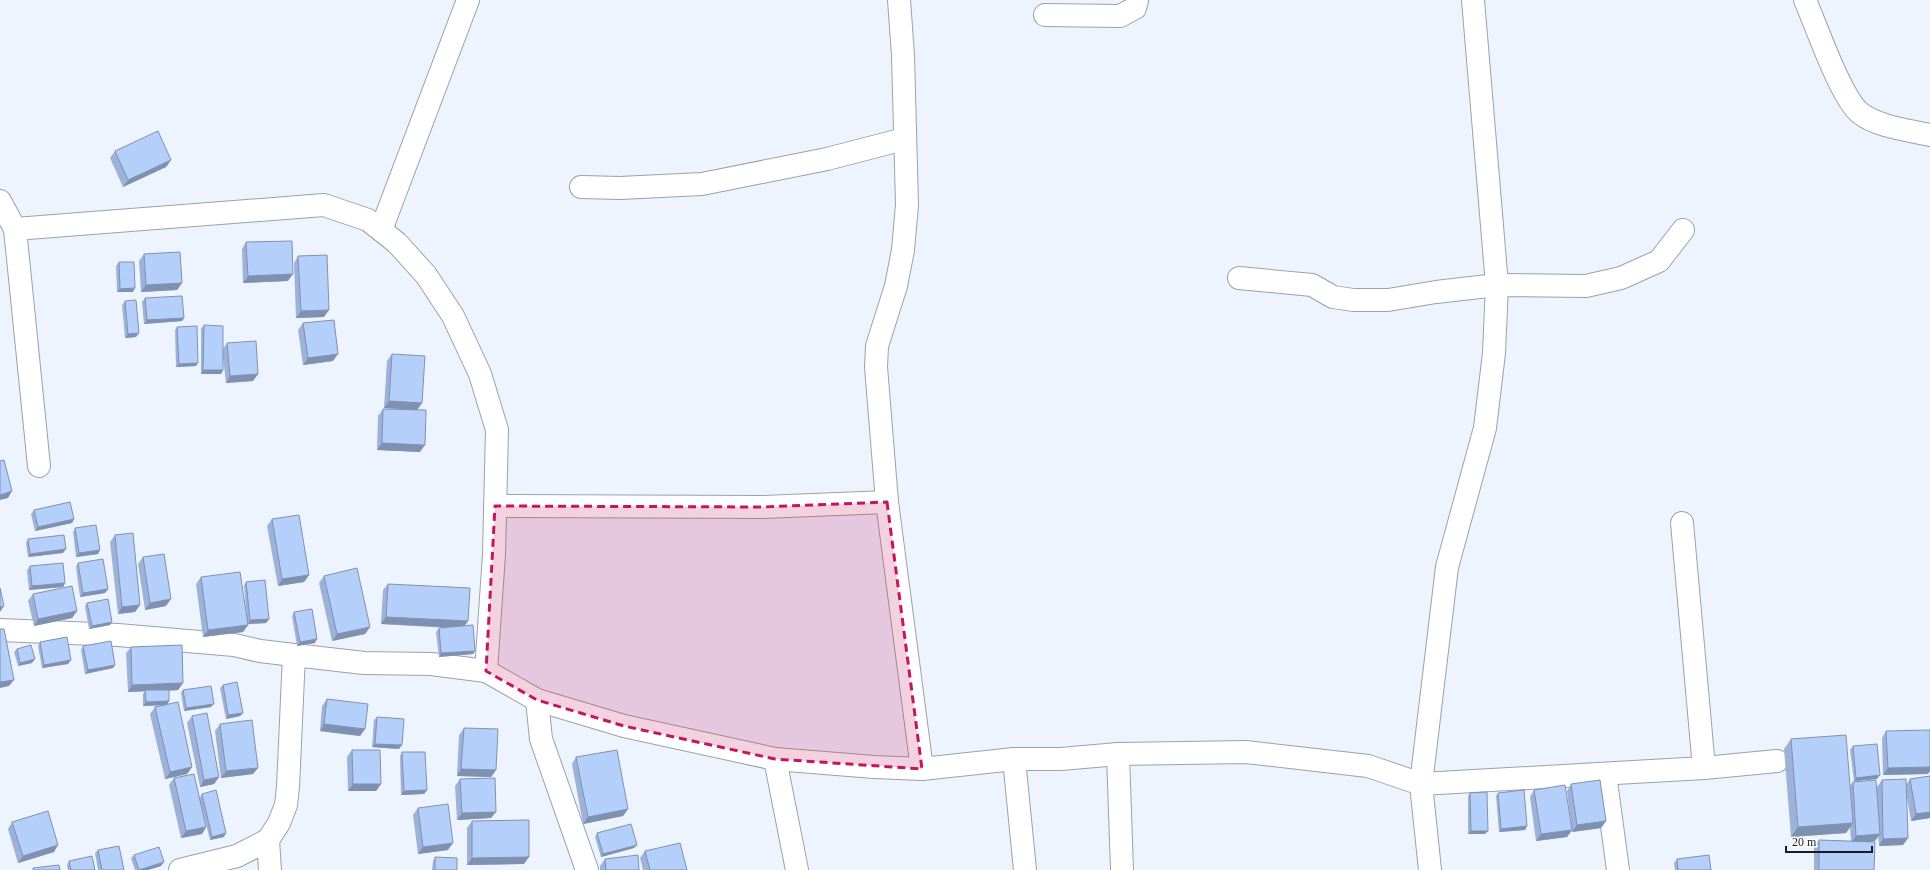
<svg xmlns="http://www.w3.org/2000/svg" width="1930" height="870" font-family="Georgia,serif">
  <rect width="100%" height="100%" fill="#eef4fe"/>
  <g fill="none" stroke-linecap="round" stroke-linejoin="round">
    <g stroke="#9ba1aa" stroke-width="24">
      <g id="minor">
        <path d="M899,0L903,55L907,205L903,250L896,286L877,346L876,367L887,502L922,769"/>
        <path d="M1805,0C1816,25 1841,98 1860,113C1878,127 1908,130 1930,135"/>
        <path d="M1045,15L1120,16L1135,8L1137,0"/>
        <path d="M581,187L620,188L702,184L827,159L904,139"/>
        <path d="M0,201L15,229L39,466"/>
        <path d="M15,229L324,205L368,220L397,243L426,275L453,316L480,374L497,430L494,554L486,671"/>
        <path d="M381,230L468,0"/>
        <path d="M1239,278L1312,285L1333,297L1353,300H1388L1436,292L1497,285L1586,286L1621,278L1659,261L1683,230"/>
        <path d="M495,506L763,507L887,502"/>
        <path d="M1682,523L1704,768"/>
        <path d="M0,630L118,635L234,645L260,651L294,655"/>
        <path d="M537,700L541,739L587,870"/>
        <path d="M1118,754L1122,870"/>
        <path d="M775,759L797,870"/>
        <path d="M1014,759L1025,870"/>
        <path d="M1605,774L1618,870"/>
        <path d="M268,840L270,870"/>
        <path d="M180,870L237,856L268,840L279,823L286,805L288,787L294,655L364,663L431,664L486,671L537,700L624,726L775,759L874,767L922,769L1014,759H1061L1118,754L1246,752L1368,766L1421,784L1704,768L1777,761"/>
        <path d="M1430,870L1421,784L1447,567L1485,428L1494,353L1497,285L1473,0"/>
      </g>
    </g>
    <use href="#minor" stroke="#fff" stroke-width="22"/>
  </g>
  <g fill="#9cb2d8">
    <path d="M115,151L171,160L166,167L123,187L110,158Z"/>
    <path d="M246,242L288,281L243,283L242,249Z"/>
    <path d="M144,254L182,283L177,290L141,292L139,261Z"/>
    <path d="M298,256L324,317L296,318L294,263Z"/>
    <path d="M119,262L133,292H117L116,266Z"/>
    <path d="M145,298L184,318L182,321L144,324L142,302Z"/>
    <path d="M125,301L136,337L125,338L122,305Z"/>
    <path d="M303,323L333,361L303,365L298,330Z"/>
    <path d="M204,325L223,349L227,343L258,374L253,381L226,383L223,357V370L221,374H201V329Z"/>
    <path d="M177,327L196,366L176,367L175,330Z"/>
    <path d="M392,354L422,403L417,410L384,408L387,361Z"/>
    <path d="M383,409L420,452L377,450L378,416Z"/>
    <path d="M34,510L74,519L72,523L35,531L31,514Z"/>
    <path d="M272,519L309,575L304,582L278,586L267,526Z"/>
    <path d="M75,528L100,550L98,554L76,557L73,532Z"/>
    <path d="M115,535L140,605L135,612L118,614L110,542Z"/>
    <path d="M28,539L63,553L28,557L26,543Z"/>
    <path d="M143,557L166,606L145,610L138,564Z"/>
    <path d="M78,563L108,589L105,593L80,597L76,567Z"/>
    <path d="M30,566L65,583L63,587L29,590L27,570Z"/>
    <path d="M324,576L370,627L365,634L332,641L319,583Z"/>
    <path d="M201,577L247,619L244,585L246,582L269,619L266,623L248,624V625L243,632L203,637L196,584Z"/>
    <path d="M388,584L465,626L475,651L473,654L439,657L436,632L439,628H448L381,624L383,590Z"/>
    <path d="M33,594L77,611L72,618L34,626L28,601Z"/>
    <path d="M87,603L110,625L89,629L85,606Z"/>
    <path d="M294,612L315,643L297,646L292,616Z"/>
    <path d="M40,642L71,660L68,664L42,668L38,646Z"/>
    <path d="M83,646L115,665L113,668L85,674L81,650Z"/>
    <path d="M131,647L183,683L178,690L169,691V701L167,704L192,767L187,774L165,779L150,714L155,707L166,705L143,706V694L145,691L128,692L126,653Z"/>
    <path d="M17,649L32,663L18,666L14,652Z"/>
    <path d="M223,685L243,713L240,716L226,719L220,688Z"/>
    <path d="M183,690L211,707L184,711L181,693Z"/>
    <path d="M327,699L365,729L360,736L320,731L322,706Z"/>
    <path d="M192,716L219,777L214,784L200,787L187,723Z"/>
    <path d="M377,717L399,749L372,747L374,720Z"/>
    <path d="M220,724L258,768L253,774L221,778L215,731Z"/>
    <path d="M464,728L496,770L491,777L457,776L459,735Z"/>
    <path d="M1886,731L1928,774L1883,775L1882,738Z"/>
    <path d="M1791,739L1850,786L1853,782L1877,796V787L1882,780L1906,785L1910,779L1930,776V818L1911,821L1906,792L1908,838L1903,845L1879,846L1878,836L1875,841L1871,842L1874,870H1814V847L1819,840L1851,841L1850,827L1846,833L1791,837L1784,749Z"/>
    <path d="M1853,746L1877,779L1854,781L1850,750Z"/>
    <path d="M352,750L381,784L376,791H348L347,757Z"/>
    <path d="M402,752L427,790L424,794L401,795L400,756Z"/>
    <path d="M576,757L628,809L623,816L583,824L572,764Z"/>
    <path d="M174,778L200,797L202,794L224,837L210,840L200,800L206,827L202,834L181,838L169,785Z"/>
    <path d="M460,779L491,818L457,820L455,786Z"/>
    <path d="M1571,784L1606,821L1601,828L1572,832L1567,791Z"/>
    <path d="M1534,790L1572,830L1567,837L1536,841L1530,797Z"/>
    <path d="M1470,793L1485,834H1468V796Z"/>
    <path d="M1498,793L1527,826L1525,830L1499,832L1496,796Z"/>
    <path d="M418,808L448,850L418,854L413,815Z"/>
    <path d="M472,821L524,864L467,865V828Z"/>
    <path d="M12,822L54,852L18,863L8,829Z"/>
    <path d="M597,833L634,848L601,857L595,837Z"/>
    <path d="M98,850L124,870H98L95,853Z"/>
    <path d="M645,851L687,870H643L640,858Z"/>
    <path d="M134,855L161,866L148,870H135L131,858Z"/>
    <path d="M435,857L457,870H432L433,861Z"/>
    <path d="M605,859L639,870H600V866Z"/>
    <path d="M1677,859L1711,870H1675L1674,863Z"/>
    <path d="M69,861L95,870H68L67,865Z"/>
  </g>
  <g fill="#7f91b0">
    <path d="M171,160L166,167L123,187L128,180Z"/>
    <path d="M293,274L288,281L243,283L248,276Z"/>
    <path d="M182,283L177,290L141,292L146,285Z"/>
    <path d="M135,288L133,292H117L120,289Z"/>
    <path d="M329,310L324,317L296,318L301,311Z"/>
    <path d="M184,318L182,321L144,324L147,320Z"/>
    <path d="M139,333L136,337L125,338L128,334Z"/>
    <path d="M338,354L333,361L303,365L308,358Z"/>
    <path d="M198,363L196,366L176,367L179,364Z"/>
    <path d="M203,370H223L221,374H201Z"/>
    <path d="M258,374L253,381L226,383L230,376Z"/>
    <path d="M389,401L422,403L417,410L384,408Z"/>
    <path d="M382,443L425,445L420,452L377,450Z"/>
    <path d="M12,491L8,498L0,500V495Z"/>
    <path d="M74,519L72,523L35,531L38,527Z"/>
    <path d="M66,549L63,553L28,557L30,554Z"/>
    <path d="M100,550L98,554L76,557L79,553Z"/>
    <path d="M309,575L304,582L278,586L282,579Z"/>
    <path d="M65,583L63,587L29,590L32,586Z"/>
    <path d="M108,589L105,593L80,597L83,593Z"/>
    <path d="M171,599L166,606L145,610L150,603Z"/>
    <path d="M140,605L135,612L118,614L122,607Z"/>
    <path d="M4,606L0,612V607Z"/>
    <path d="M77,611L72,618L34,626L38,619Z"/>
    <path d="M386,617L468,621L463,628L381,624Z"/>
    <path d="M269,619L266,623L248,624L250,620Z"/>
    <path d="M112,622L110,625L89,629L92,626Z"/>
    <path d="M248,625L243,632L203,637L208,630Z"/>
    <path d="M370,627L365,634L332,641L337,634Z"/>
    <path d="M317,639L315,643L297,646L300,642Z"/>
    <path d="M475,651L473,654L439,657L441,653Z"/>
    <path d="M35,659L32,663L18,666L20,663Z"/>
    <path d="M71,660L68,664L42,668L44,665Z"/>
    <path d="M115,665L113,668L85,674L88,670Z"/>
    <path d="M14,680L9,686L0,688V682Z"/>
    <path d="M183,683L178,690L128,692L132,685Z"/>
    <path d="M169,701L167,705L143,706L146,702Z"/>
    <path d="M214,704L211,707L184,711L186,708Z"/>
    <path d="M243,713L240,716L226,719L228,715Z"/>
    <path d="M324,724L365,729L360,736L320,731Z"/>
    <path d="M375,744L402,745L399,749L372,747Z"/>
    <path d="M192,767L187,774L165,779L170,772Z"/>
    <path d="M1930,767V771L1928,774L1883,775L1888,768Z"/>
    <path d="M258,768L253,774L221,778L226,771Z"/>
    <path d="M461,769L496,770L491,777L457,776Z"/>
    <path d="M1880,775L1877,779L1854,781L1856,778Z"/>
    <path d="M219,777L214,784L200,787L204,780Z"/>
    <path d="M353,784H381L376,791H348Z"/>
    <path d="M427,790L424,794L401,795L404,791Z"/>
    <path d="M628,809L623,816L583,824L588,817Z"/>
    <path d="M496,812L491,818L457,820L462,813Z"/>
    <path d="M1930,812V818L1911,821L1916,814Z"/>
    <path d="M1606,821L1601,828L1572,832L1577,825Z"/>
    <path d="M1853,823L1846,833L1791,837L1798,827Z"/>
    <path d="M1527,826L1525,830L1499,832L1501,829Z"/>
    <path d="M206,827L202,834L181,838L186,831Z"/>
    <path d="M1572,830L1567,837L1536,841L1541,834Z"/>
    <path d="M1471,831H1488L1485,834H1468Z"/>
    <path d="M226,833L224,837L210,840L212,837Z"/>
    <path d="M1880,834L1875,841L1851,843L1856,836Z"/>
    <path d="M1908,838L1903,845L1879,846L1883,839Z"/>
    <path d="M453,843L448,850L418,854L423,847Z"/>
    <path d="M58,845L54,852L18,863L23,856Z"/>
    <path d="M637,845L634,848L601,857L603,854Z"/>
    <path d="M529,857L524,864L467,865L472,858Z"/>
    <path d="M164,862L161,866L148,870H139Z"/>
  </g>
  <g fill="#b5cffb" stroke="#7f91b0">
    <path d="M158,131L171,160L128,180L115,151Z"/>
    <path d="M292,241L293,274L248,276L246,242Z"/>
    <path d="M180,252L182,283L146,285L144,254Z"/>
    <path d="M327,255L329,310L301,311L298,256Z"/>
    <path d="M119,262H134L135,288L120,289Z"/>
    <path d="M182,296L184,318L147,320L145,298Z"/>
    <path d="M136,300L139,333L128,334L125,301Z"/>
    <path d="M334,320L338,354L308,358L303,323Z"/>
    <path d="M204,325L223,326V370H203Z"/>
    <path d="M197,326L198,363L179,364L177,327Z"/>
    <path d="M256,341L258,374L230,376L227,343Z"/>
    <path d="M392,354L425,356L422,403L389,401Z"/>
    <path d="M383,409L426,410L425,445L382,443Z"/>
    <path d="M4,460L12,491L0,495V461Z"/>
    <path d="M70,502L74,519L38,527L34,510Z"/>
    <path d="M299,515L309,575L282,579L272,519Z"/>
    <path d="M96,525L100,550L79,553L75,528Z"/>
    <path d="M133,533L140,605L122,607L115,535Z"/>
    <path d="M64,535L66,549L30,554L28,539Z"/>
    <path d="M164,554L171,599L150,603L143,557Z"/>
    <path d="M103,559L108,589L83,593L78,563Z"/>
    <path d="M63,563L65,583L32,586L30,566Z"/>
    <path d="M357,568L370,627L337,634L324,576Z"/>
    <path d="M240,572L248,625L208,630L201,577Z"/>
    <path d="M265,580L269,619L250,620L246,582Z"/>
    <path d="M388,584L470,588L468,621L386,617Z"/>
    <path d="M72,586L77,611L38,619L33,594Z"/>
    <path d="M0,588L4,606L0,607Z"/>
    <path d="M108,599L112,622L92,626L87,603Z"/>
    <path d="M312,609L317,639L300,642L294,612Z"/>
    <path d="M473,625L475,651L441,653L439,628Z"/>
    <path d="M0,629H4L14,680L0,682Z"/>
    <path d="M67,637L71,660L44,665L40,642Z"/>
    <path d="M111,641L115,665L88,670L83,646Z"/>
    <path d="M31,645L35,659L20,663L17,649Z"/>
    <path d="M182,645L183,683L132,685L131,647Z"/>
    <path d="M237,682L243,713L228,715L223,685Z"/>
    <path d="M211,686L214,704L186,708L183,690Z"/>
    <path d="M145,690H169V701L146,702Z"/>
    <path d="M327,699L368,704L365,729L324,724Z"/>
    <path d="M178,702L192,767L170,772L155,707Z"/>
    <path d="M207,713L219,777L204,780L192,716Z"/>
    <path d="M377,717L404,719L402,745L375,744Z"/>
    <path d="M252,720L258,768L226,771L220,724Z"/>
    <path d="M464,728L498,729L496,770L461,769Z"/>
    <path d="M1930,730V767L1888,768L1886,731Z"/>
    <path d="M1846,735L1853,823L1798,827L1791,739Z"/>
    <path d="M1877,744L1880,775L1856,778L1853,746Z"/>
    <path d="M352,750H380L381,784H353Z"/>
    <path d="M617,750L628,809L588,817L576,757Z"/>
    <path d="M402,752H425L427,790L404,791Z"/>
    <path d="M194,774L206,827L186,831L174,778Z"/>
    <path d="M1930,776V812L1916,814L1910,779Z"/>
    <path d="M495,778L496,812L462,813L460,779Z"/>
    <path d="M1906,779L1908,838L1883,839L1882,780Z"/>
    <path d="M1600,780L1606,821L1577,825L1571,784Z"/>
    <path d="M1876,780L1880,834L1856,836L1853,782Z"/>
    <path d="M1565,785L1572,830L1541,834L1534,790Z"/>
    <path d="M216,790L226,833L212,837L202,794Z"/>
    <path d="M1524,790L1527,826L1501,829L1498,793Z"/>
    <path d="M1487,792L1488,831H1471L1470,793Z"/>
    <path d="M448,804L453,843L423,847L418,808Z"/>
    <path d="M48,811L58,845L23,856L12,822Z"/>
    <path d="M529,820V857L472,858V821Z"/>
    <path d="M631,824L637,845L603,854L597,833Z"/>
    <path d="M1819,840L1875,842L1874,870H1819Z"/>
    <path d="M680,843L687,870H650L645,851Z"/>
    <path d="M119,846L124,870H102L98,850Z"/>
    <path d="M159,847L164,862L139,870L134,855Z"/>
    <path d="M638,855L639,870H606L605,859Z"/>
    <path d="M1709,855L1711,870H1678L1677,859Z"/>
    <path d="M92,856L95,870H71L69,861Z"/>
    <path d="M435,857L457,858V870H435Z"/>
    <path d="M59,865L60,870H33V868Z"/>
  </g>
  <path fill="#c2185b" fill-opacity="0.2" stroke="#c2185b" stroke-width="3" stroke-dasharray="8 5" stroke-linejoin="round" d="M887,502L922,769L775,759L624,726L537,700L486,671L495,506L763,507Z"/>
  <path d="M1786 846v6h86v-6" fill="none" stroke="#191b1e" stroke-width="2"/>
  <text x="1792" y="846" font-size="12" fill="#191b1e" stroke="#ffffff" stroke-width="3" paint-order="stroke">20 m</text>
</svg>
